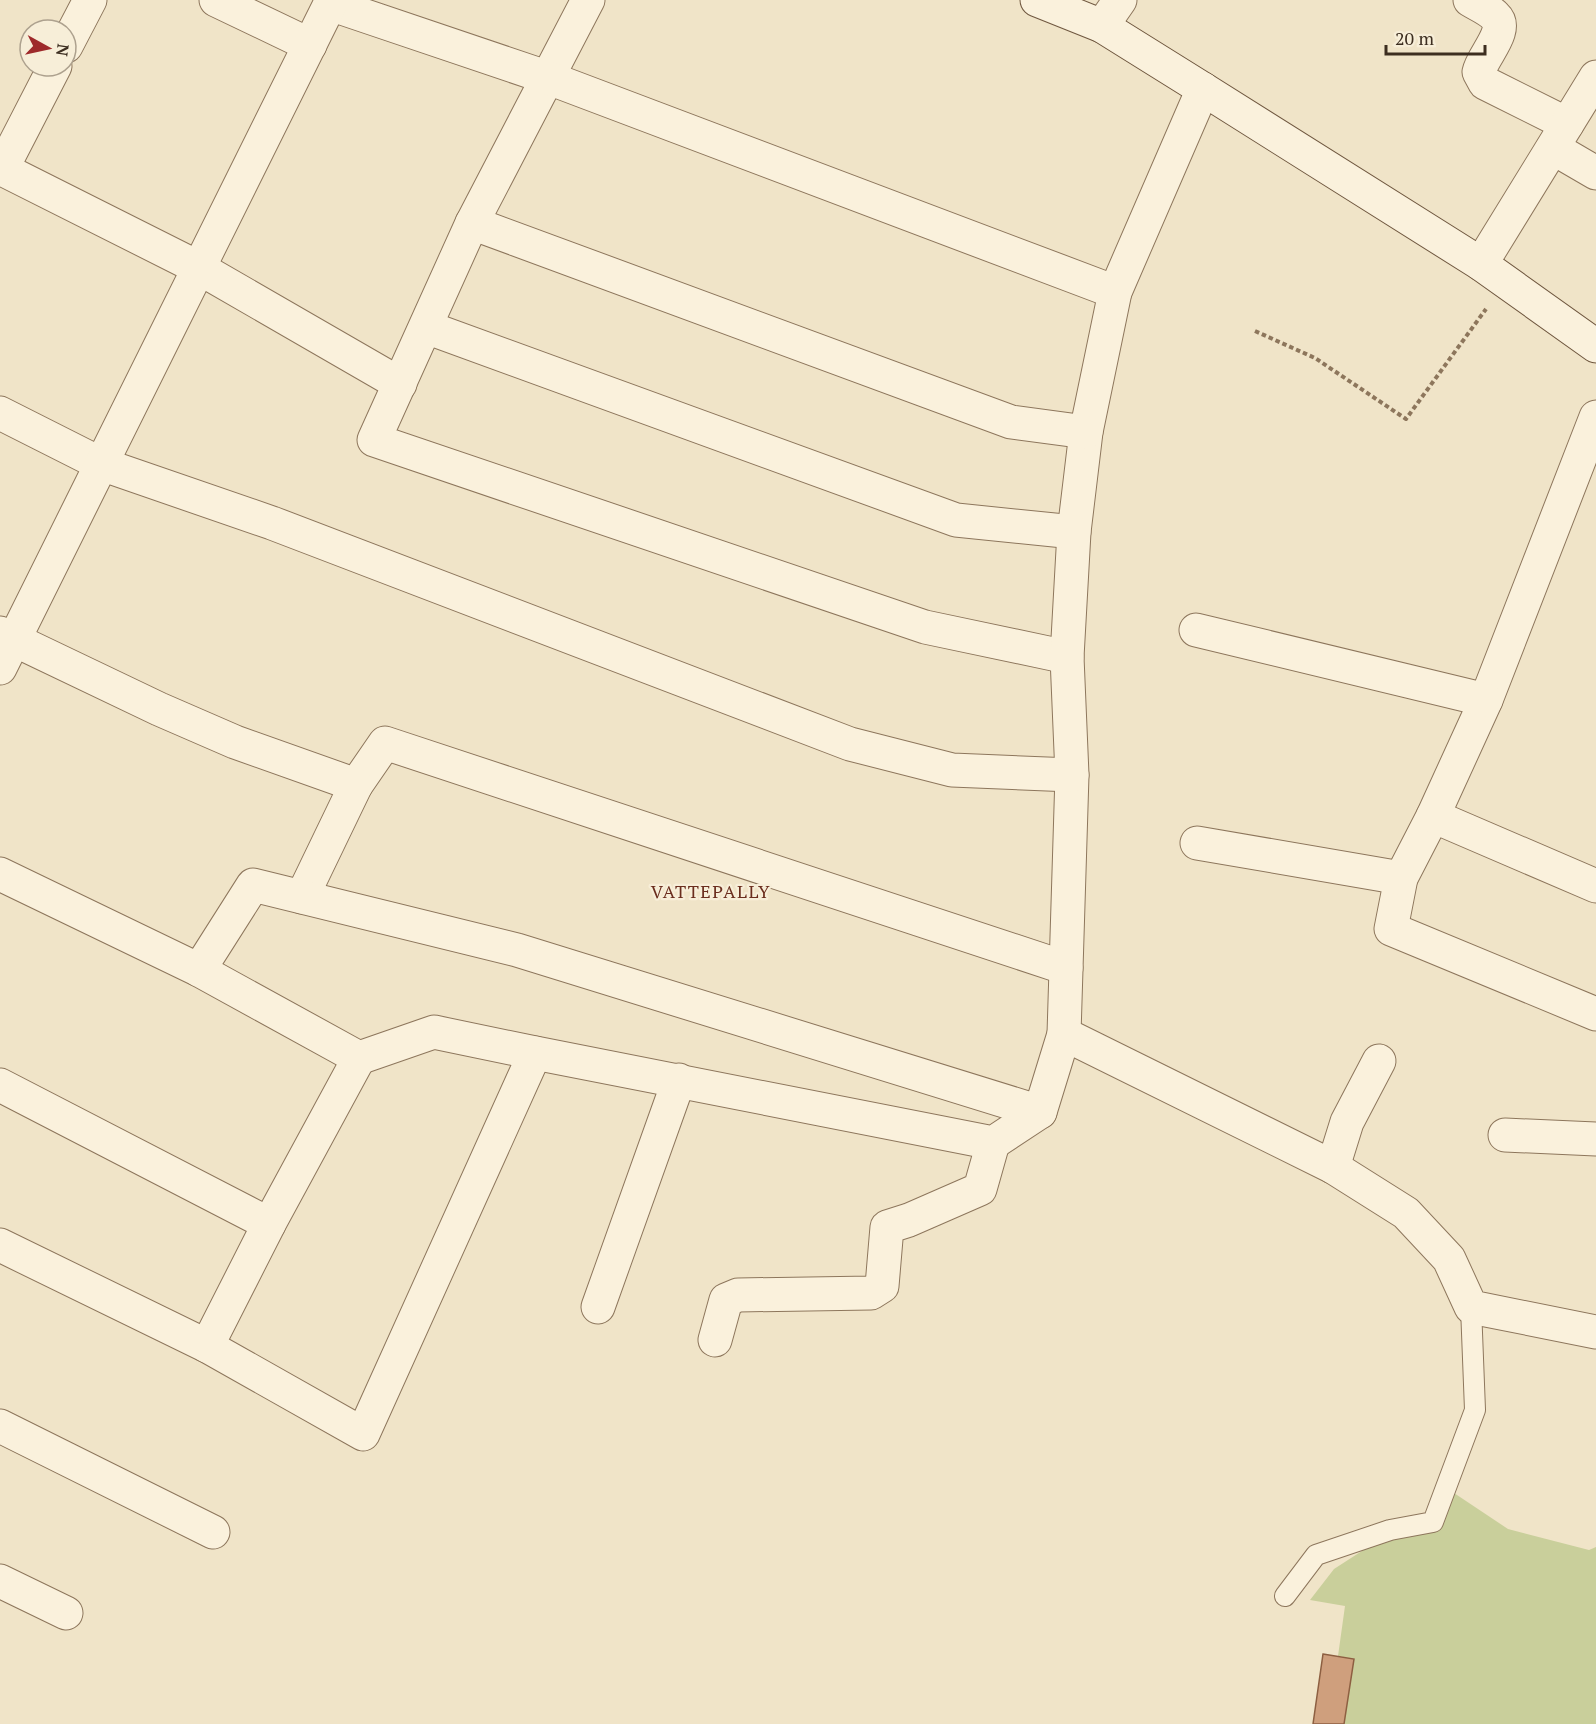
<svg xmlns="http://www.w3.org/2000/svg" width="1596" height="1724" font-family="'PT Serif',serif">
  <rect width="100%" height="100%" fill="#f0e4c8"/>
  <path fill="#c9cf9b" d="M1454,1493L1508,1529L1589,1550L1596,1547V1724H1344L1354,1659L1338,1656L1345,1606L1310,1600L1334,1569L1365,1549L1421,1526Z"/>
  <path fill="#cf9f7d" stroke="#8d5f41" stroke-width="1.5" d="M1323,1654L1354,1659L1344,1724H1313Z"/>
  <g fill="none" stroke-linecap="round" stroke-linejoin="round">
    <g stroke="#8d765c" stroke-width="22">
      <path id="lane" d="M1285,1596L1316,1555L1390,1530L1433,1522L1475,1410L1471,1307"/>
    </g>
    <g stroke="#8d765c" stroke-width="35">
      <g id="street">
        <path d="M216,0L310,45"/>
        <path d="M588,0L472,223L374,440L925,627L1067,657"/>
        <path d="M1470,0C1478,5 1488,9 1495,16C1510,30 1482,56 1479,72L1485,83L1567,124"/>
        <path d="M330,4L546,77L1115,292"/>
        <path d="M1102,26L1120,0"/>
        <path d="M66,46L90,0"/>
        <path d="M55,66L2,169L199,268L400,384"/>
        <path d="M1203,89L1115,292L1086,432L1074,532L1067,657L1072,775L1064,1034L1333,1167L1406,1213L1449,1259L1471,1307L1596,1332"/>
        <path d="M1553,148L1596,173"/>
        <path d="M472,223L1011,422L1086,432"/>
        <path d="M1481,264L1596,77"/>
        <path d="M426,327L956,520L1074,532"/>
        <path d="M0,413L101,464L272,523L850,744L952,770L1072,775"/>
        <path d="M1596,417L1486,700L1433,816L1401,878L1391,929L1596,1014"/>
        <path d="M1196,630L1486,700"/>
        <path d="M0,633L159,709L235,742L356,785L385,743L1066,968"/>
        <path d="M0,668L332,0"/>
        <path d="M1433,816L1596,886"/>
        <path d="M1197,843L1401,878"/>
        <path d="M0,874L199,970L359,1058L434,1032L535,1053L993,1143L1040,1112L1064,1034"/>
        <path d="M302,897L356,785"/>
        <path d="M199,970L253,885L517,950L1040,1112"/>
        <path d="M0,1085L269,1224"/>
        <path d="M1505,1135L1596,1139"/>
        <path d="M1333,1167L1347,1122L1379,1061"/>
        <path d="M0,1245L207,1346L363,1434L535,1053"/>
        <path d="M598,1307L679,1080"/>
        <path d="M715,1340L726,1300L738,1295L871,1293L882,1286L887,1227L909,1220L980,1189L993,1143"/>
        <path d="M207,1346L269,1224L359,1058"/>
        <path d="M0,1426L213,1532"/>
        <path d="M0,1581L66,1613"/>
      </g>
    </g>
    <g stroke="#6f573f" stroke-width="35">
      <path id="secondary" d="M1037,0L1102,26L1203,89L1481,264L1596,346"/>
    </g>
    <path stroke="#8d765c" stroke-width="4" stroke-dasharray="4.5 3" stroke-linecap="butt" d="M1255,331L1315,358L1406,419L1486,309"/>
    <use href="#lane" stroke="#faf1dc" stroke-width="20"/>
    <use href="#street" stroke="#faf1dc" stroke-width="33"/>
    <use href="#secondary" stroke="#faf1dc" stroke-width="33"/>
  </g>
  <g text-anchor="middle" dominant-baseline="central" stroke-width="4.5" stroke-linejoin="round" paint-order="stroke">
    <g font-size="18" letter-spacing="1.5" fill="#6b2e1e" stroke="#f7eed8">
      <text x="711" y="891">VATTEPALLY</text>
    </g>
  </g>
  <g transform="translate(48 48) rotate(98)"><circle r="28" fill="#f7eed8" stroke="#ada18e" stroke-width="1.5"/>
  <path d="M0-4.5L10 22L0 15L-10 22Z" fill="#9e2a2b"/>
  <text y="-9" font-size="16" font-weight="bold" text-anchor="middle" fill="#3d2e20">N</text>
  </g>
  <path d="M1386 45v9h99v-9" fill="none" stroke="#3d2e20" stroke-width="3"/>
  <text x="1395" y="45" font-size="18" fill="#3d2e20" stroke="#f7eed8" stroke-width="4.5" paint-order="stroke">20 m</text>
</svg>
